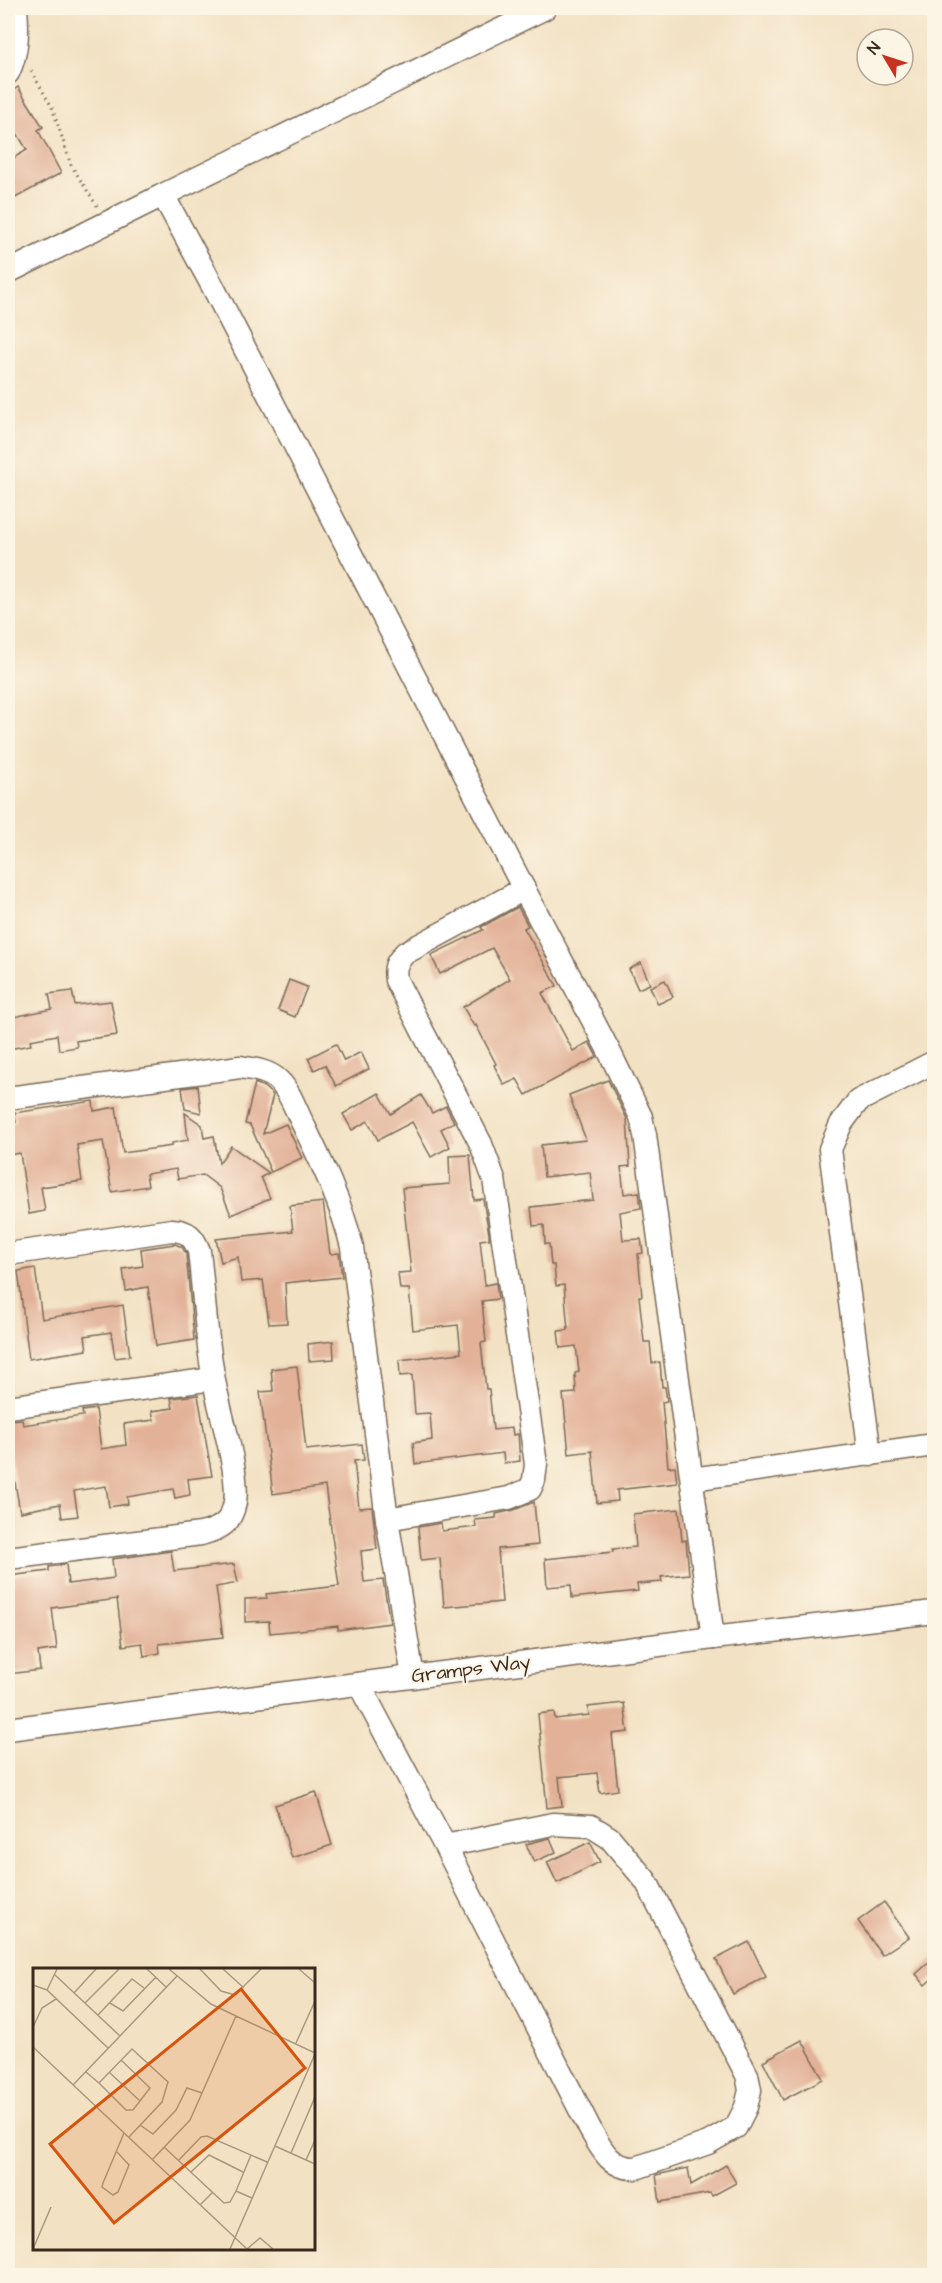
<svg xmlns="http://www.w3.org/2000/svg" width="942" height="2283" font-family="'Architects Daughter',sans-serif">
  <rect width="100%" height="100%" fill="#fcf5e5"/>
  <filter id="ink" filterUnits="userSpaceOnUse"><feTurbulence type="fractalNoise" baseFrequency=".0167" numOctaves="2"/><feDisplacementMap in="SourceGraphic" scale="12" xChannelSelector="R" yChannelSelector="G"/><feConvolveMatrix kernelMatrix="1 2 1 2 8 2 1 2 1" color-interpolation-filters="sRGB"/></filter>
  <filter id="wash" filterUnits="userSpaceOnUse"><feTurbulence type="fractalNoise" baseFrequency=".008" numOctaves="4" result="noise"/><feDisplacementMap in="SourceGraphic" scale="24" xChannelSelector="R" yChannelSelector="G"/><feGaussianBlur stdDeviation="1.35" result="paint"/><feColorMatrix in="noise" values="0 0 0 0 0 0 0 0 0 0 0 0 0 0 0 0 0 1.4 0 .05"/><feComposite in="paint" operator="in"/></filter>
  <g filter="url(#wash)">
    <rect width="100%" height="100%" fill="#f2e1c3"/>
    <g id="blocks">
      <g fill="#e2b197">
        <path d="M18,87L43,127L38,130L61,173L8,202V161L27,150L8,118V94Z"/>
        <path d="M518,907L528,926L524,928L557,986L542,993L573,1051L589,1042L597,1057L526,1095L517,1079L504,1085L494,1065L496,1064L476,1025L474,1026L463,1007L510,979L492,948L440,974L431,955L483,930L481,927Z"/>
        <path d="M641,963L650,984L638,989L629,969Z"/>
        <path d="M289,980L307,987L295,1017L278,1010Z"/>
        <path d="M665,980L673,997L658,1004L650,987Z"/>
        <path d="M72,991L75,1005L111,1001L117,1035L76,1041L77,1047L59,1050L57,1035L30,1040L31,1045L8,1049V1018L52,1009L49,994Z"/>
        <path d="M336,1044L344,1061L361,1052L369,1069L336,1086L325,1065L314,1070L308,1058Z"/>
        <path d="M608,1080L627,1119L630,1166L621,1167L624,1194L639,1192L641,1208L620,1212L623,1240L641,1239L643,1253L638,1254L642,1296H639L644,1342H650L652,1363L660,1362L662,1387H665L667,1401L662,1402L668,1467L675,1466L677,1483L617,1490L618,1501L597,1503L592,1451L569,1454L563,1394L576,1393L575,1373L579,1372L576,1346L560,1348L558,1331L568,1330L564,1285L556,1286L554,1265H551L549,1244H545L544,1225L533,1226L531,1207L593,1200L590,1172L544,1177L541,1145L586,1140L569,1095Z"/>
        <path d="M255,1083L264,1087L273,1095L263,1134L286,1124L302,1158L271,1172L250,1125L245,1124Z"/>
        <path d="M198,1086L201,1113L185,1109L182,1088Z"/>
        <path d="M379,1093L391,1114L421,1095L432,1113L446,1106L454,1122L441,1129L450,1147L431,1157L412,1122L378,1140L368,1121L352,1130L343,1114Z"/>
        <path d="M93,1101L94,1111L116,1107L123,1153L172,1146V1143L188,1140L185,1113L202,1125L204,1138L214,1136L219,1163L231,1146L269,1173L261,1177L270,1198L231,1215L220,1188L203,1175L178,1179L176,1169L146,1174L148,1186L112,1192L103,1141L77,1145L82,1181L41,1187L45,1211L29,1214L20,1153L8,1155V1123L16,1122L14,1113Z"/>
        <path d="M470,1155L474,1200L483,1199L489,1234V1239L480,1240L485,1285L496,1283L498,1299L482,1301L486,1342L481,1343L486,1389H489L493,1430L512,1428L513,1435L518,1434L520,1461L504,1463L503,1453L415,1464L413,1443L432,1440L430,1413L415,1414L412,1375L400,1376L399,1360L461,1353L458,1325L413,1330L409,1289H400L398,1273L411,1272L402,1188L450,1184L449,1156Z"/>
        <path d="M323,1202L330,1254L339,1253L342,1277L285,1283L287,1323L269,1324L263,1280L241,1282L238,1257L221,1262L216,1239L293,1231L290,1206Z"/>
        <path d="M175,1244L182,1247L186,1254L194,1340L156,1346L148,1287L126,1291L123,1269L143,1266L141,1249Z"/>
        <path d="M35,1268L42,1319L123,1305L130,1356L115,1358L111,1332L85,1336L87,1350L29,1359L18,1271Z"/>
        <path d="M333,1341L334,1359L309,1361L308,1344Z"/>
        <path d="M297,1366L306,1450L362,1444L364,1460L354,1461L359,1508L372,1507L377,1549L361,1551L364,1582L383,1580L390,1623L338,1630V1626L270,1633L269,1621L245,1622V1599L267,1598L266,1594L339,1586L325,1486L273,1494L260,1392L273,1391L271,1369Z"/>
        <path d="M198,1395L212,1476L188,1479L190,1495L175,1498L173,1489L127,1497L128,1504L109,1507L106,1486L74,1491L78,1516L62,1518L60,1504L20,1512L8,1441V1420L22,1419L23,1425L83,1416L82,1411L96,1409L101,1449L126,1445L124,1424L154,1420L152,1411L173,1408L171,1398Z"/>
        <path d="M534,1502L538,1545L498,1549L502,1602L444,1607L440,1558L421,1560L418,1527L441,1523L442,1531L476,1527L475,1520L496,1518V1514L514,1510Z"/>
        <path d="M679,1509L682,1541L686,1540L689,1574L661,1577L662,1582L637,1584L638,1591L572,1598L571,1585L547,1587L545,1559L613,1552V1549L636,1547L633,1514Z"/>
        <path d="M171,1551L174,1571L234,1564L238,1583L216,1587L223,1637L159,1644L160,1653L144,1656L142,1643L123,1646L117,1599L52,1608L57,1649L38,1652L40,1670L8,1674V1627L15,1626L9,1576L49,1571V1567L66,1564L68,1584L114,1578L112,1559Z"/>
        <path d="M624,1703L628,1732L612,1734L618,1790L600,1793L597,1773L559,1777L562,1806L547,1808L538,1714L554,1712L555,1719L589,1715L588,1707Z"/>
        <path d="M316,1792L332,1845L292,1858L275,1805Z"/>
        <path d="M550,1838L556,1852L534,1862L526,1844Z"/>
        <path d="M590,1842L600,1862L557,1883L547,1862Z"/>
        <path d="M884,1902L909,1937L882,1955L858,1921Z"/>
        <path d="M749,1942L766,1977L733,1994L716,1959Z"/>
        <path d="M934,1958V1977L925,1985L916,1974Z"/>
        <path d="M802,2040L823,2079L783,2100L763,2061Z"/>
        <path d="M726,2165L736,2183L712,2196L710,2193L660,2202L656,2175L688,2168L691,2185Z"/>
      </g>
    </g>
  </g>
  <g filter="url(#ink)">
    <use href="#blocks" fill-opacity="0" stroke="#7b6a58" stroke-width="1.5"/>
    <g fill="none" stroke-linecap="round" stroke-linejoin="round">
      <g stroke="#7b6a58" stroke-width="25">
        <g id="minor">
          <path d="M8,73C18,52 18,31 16,8"/>
          <path d="M8,272L163,195"/>
          <path d="M524,889L212,285L163,195L545,8"/>
          <path d="M8,1098L240,1067C254,1069 269,1071 279,1081C290,1092 295,1108 302,1122C321,1161 342,1204 352,1247L387,1519L413,1677"/>
          <path d="M8,1254L172,1230C188,1231 193,1236 199,1251C204,1294 206,1338 214,1380C219,1411 240,1473 235,1502C231,1524 220,1529 201,1534L8,1558"/>
          <path d="M8,1407L213,1379"/>
          <path d="M870,1455L830,1149L841,1124L858,1101L934,1062"/>
          <path d="M692,1479L934,1445"/>
          <path d="M387,1519L509,1498L530,1489L534,1480L536,1464L494,1179L481,1144L396,980C394,967 396,963 405,953L524,889L610,1053L641,1117L645,1135L713,1638"/>
          <path d="M359,1684L445,1846L591,2131C602,2150 611,2169 636,2168L708,2143L736,2127L746,2107L750,2090L747,2075L646,1881L610,1838L591,1826L553,1824L445,1846"/>
          <path d="M8,1729L713,1638L934,1612"/>
        </g>
      </g>
      <path stroke="#7b6a58" stroke-width="3" stroke-dasharray="1.5 4.5" stroke-linecap="butt" d="M31,71L52,107L71,165L97,206"/>
      <use href="#minor" stroke="#fff" stroke-width="22"/>
    </g>
  </g>
  <g text-anchor="middle" dominant-baseline="central" stroke-width="4.5" stroke-linejoin="round" paint-order="stroke">
    <g font-size="20" fill="#3b2a1e" stroke="#fcf5e5">
      <text transform="translate(471 1669) rotate(-7)">Gramps Way</text>
    </g>
  </g>
  <g transform="translate(33 1968)">
    <rect width="282" height="282" fill="#f2e1c3"/>
    <path fill="none" stroke="#a99881" stroke-width="1.5" d="M114,1L133,19M136,1L178,36L203,48M167,1L188,23L202,27L228,1M190,1L211,20M266,1L282,15M21,6L87,68L40,117M0,17L14,22L75,80M14,22L24,1M41,25L63,1M52,35L86,1M77,35L90,43L123,9M65,47L99,11L111,20M0,59L9,40L23,31M87,68L144,8M263,75L282,33M0,79L214,281M53,104L66,115L99,81L135,114L129,134L96,169M76,104L107,133M66,115L93,142H100L117,120L88,92M169,125L203,48L282,85M107,157L120,166L143,142L154,120L169,125L157,152L119,192M242,178L282,196M131,179L191,235L197,234L203,223M84,184L96,197L85,224L80,227L69,219L70,215L91,165M258,185L282,129M218,187L203,223L219,230M273,192L282,172M145,193L168,169L174,168L234,194M158,204L176,187L210,204M167,237L180,224M0,281L18,239M197,281L282,86M214,281L227,270L240,281"/>
    <path fill="#d7540e" fill-opacity="0.15" stroke="#d7540e" stroke-width="3" d="M208,21L272,100L81,255L17,176Z"/>
    <rect width="282" height="282" fill="none" stroke="#3b2a1e" stroke-width="3"/>
  </g>
  <rect width="942" height="2283" fill="none" stroke="#fcf5e5" stroke-width="30"/>
  <g transform="translate(885 57) rotate(309)"><circle r="28" fill="#fcf5e5" stroke="#afa495" stroke-width="1.5"/>
  <path d="M0-4.5L10 22L0 15L-10 22Z" fill="#c8321e"/>
  <text y="-9" font-size="16" font-weight="bold" text-anchor="middle" fill="#3b2a1e">N</text>
  </g>
</svg>
